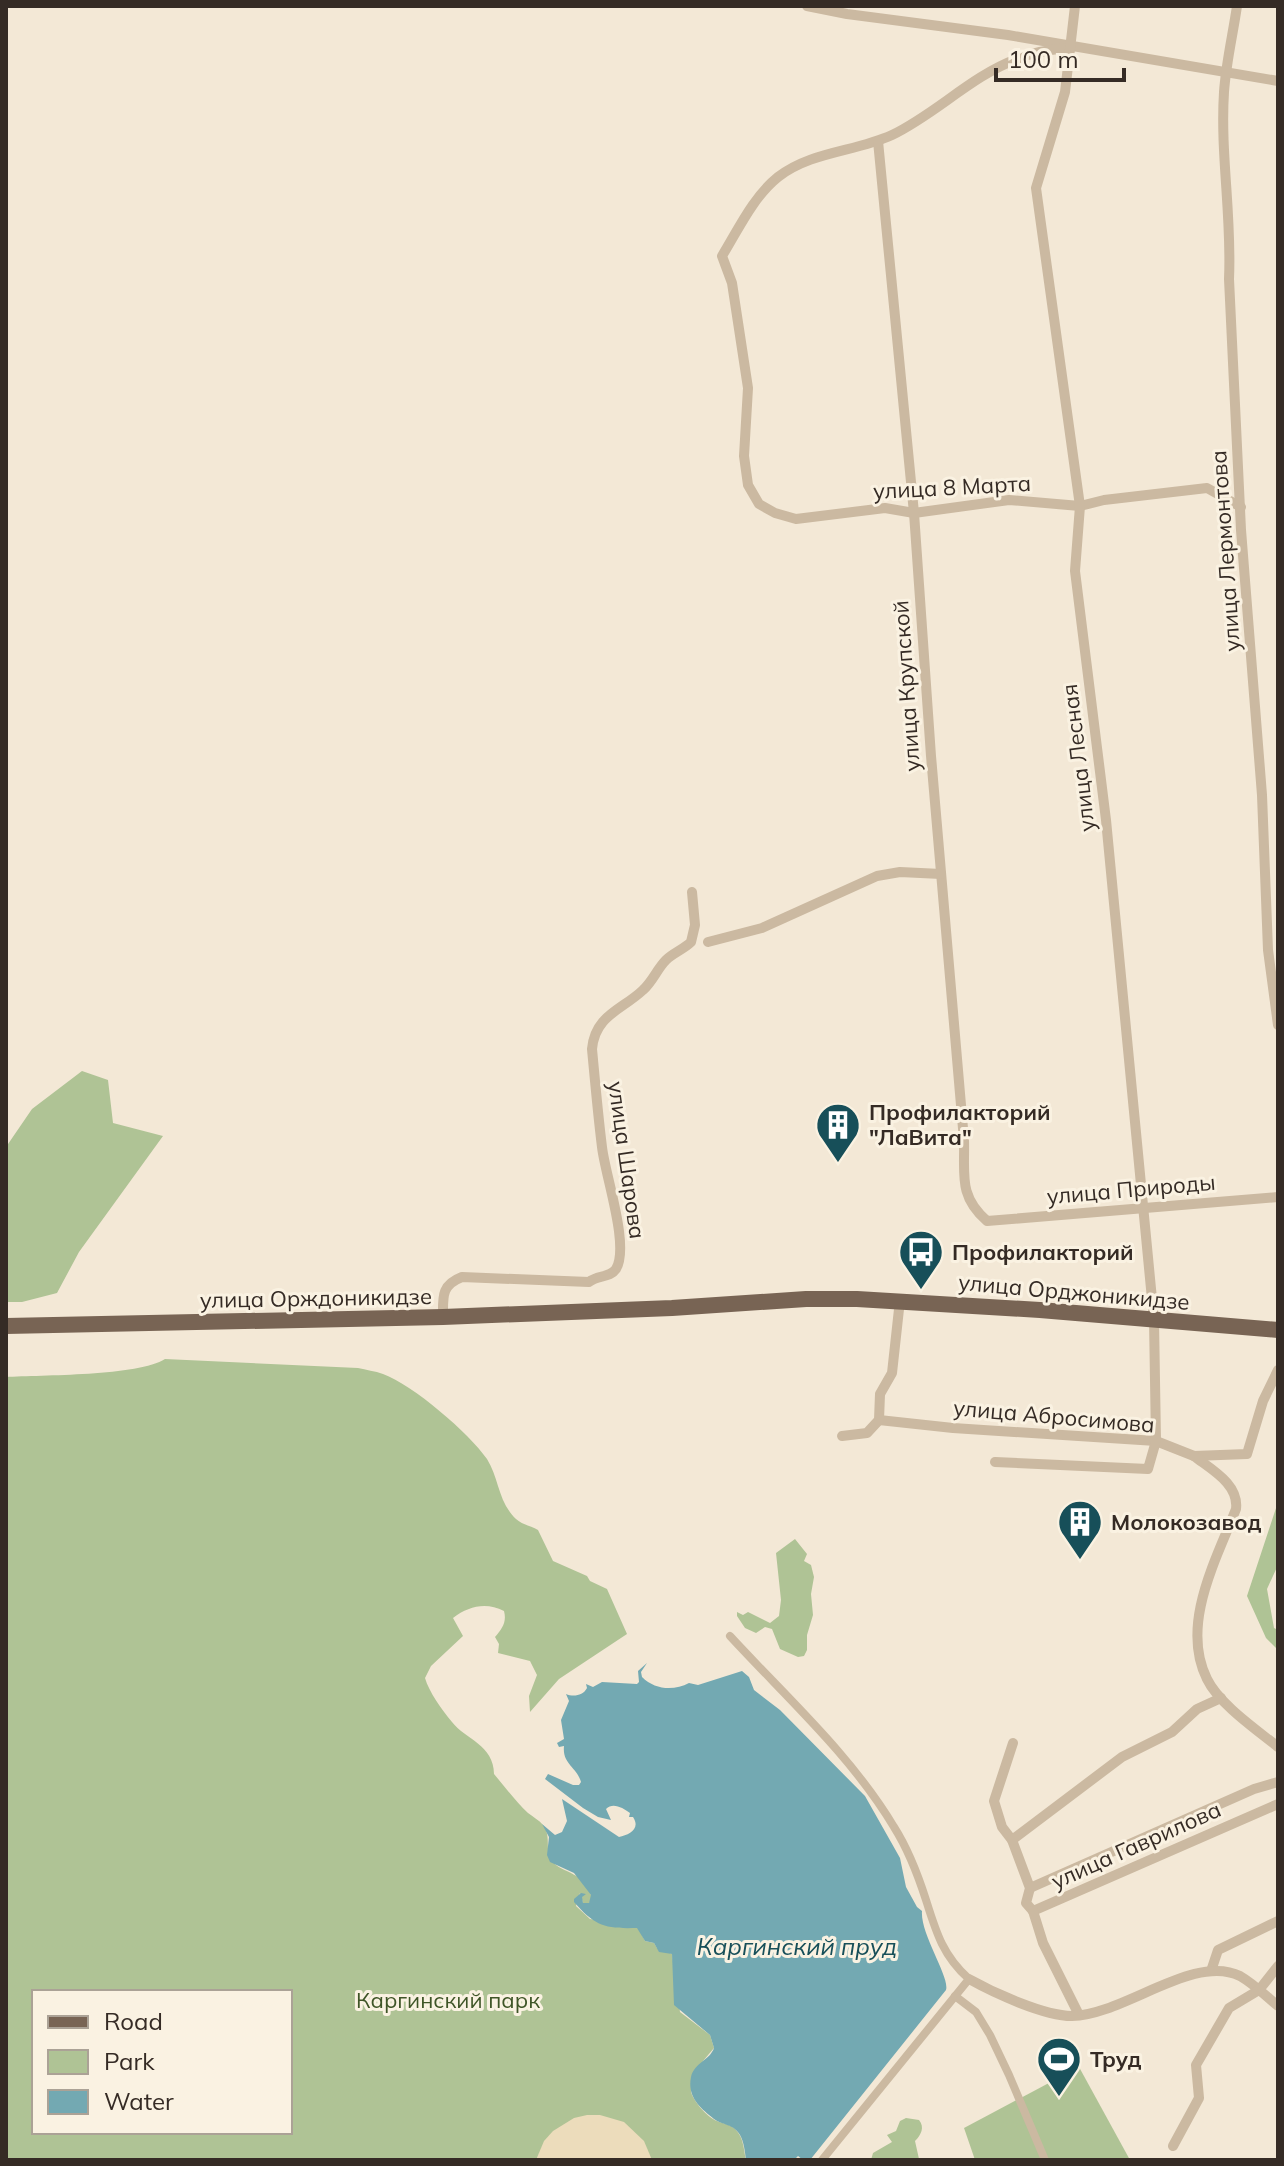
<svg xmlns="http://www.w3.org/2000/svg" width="1284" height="2166" font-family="Mulish,sans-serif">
  <rect width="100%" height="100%" fill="#f3e8d6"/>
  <g fill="#afc395" fill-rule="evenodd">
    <path d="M82,1071L108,1080L113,1123L163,1136L79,1252L57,1293L22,1302H6V1147L32,1109Z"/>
    <path d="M165,1359L358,1368C366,1370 375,1371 383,1374C413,1385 469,1433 487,1459C499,1478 498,1502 516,1519C521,1524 531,1526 538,1530L553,1561L587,1576L590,1581L607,1589L627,1634L559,1679L530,1712L529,1696L537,1675L530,1661L498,1653L499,1644L495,1637C502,1629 507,1622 504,1611C486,1602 469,1606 453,1618L463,1636L431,1666L425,1678C429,1692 442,1710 452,1722C465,1739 494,1745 494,1774C505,1787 516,1802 528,1813C533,1817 539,1820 543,1825C552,1837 544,1849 552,1861C562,1874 586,1871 592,1899L589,1903H583L580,1893L576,1906L590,1919L638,1927L645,1941L654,1943L657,1948L672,1954L680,2012L710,2035L714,2048L703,2061L691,2092C694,2102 707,2117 717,2121C726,2125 732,2123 739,2134C744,2142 744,2152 746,2160H6V1377C41,1375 139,1376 165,1359ZM34,1992H290V2132H34Z"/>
    <path d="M1278,1502V1565L1267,1589L1274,1628L1278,1630V1650L1266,1638L1247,1596Z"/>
    <path d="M795,1539L807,1554L804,1561L811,1565L814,1577L811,1594L813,1615L807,1635V1650L804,1656L798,1657L780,1649L772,1629L765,1627L756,1633L745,1628L737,1616V1612L743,1615L748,1612L770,1623L779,1616L781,1600L776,1553Z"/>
    <path d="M1079,2067L1130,2160H975L964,2128Z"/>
    <path d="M906,2118L919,2120C925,2127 921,2135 915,2141L919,2159L871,2160L873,2153L892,2142L887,2135L896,2131L900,2121Z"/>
  </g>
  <path fill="#ecdcbb" d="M587,2115H600L624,2122L644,2141L652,2160H536L544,2141L553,2131L574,2118Z"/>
  <path fill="#73a9b2" d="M647,1663L641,1672L642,1677C655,1690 674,1691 689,1683L698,1685L742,1671L749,1677L754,1690L780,1710L865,1796L900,1858L906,1887L917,1907L922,1911C920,1934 950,1977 946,1990L810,2160H803L798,2156L794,2160H746C745,2152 744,2142 740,2135C734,2124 722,2125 714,2119C700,2108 687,2097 691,2077C694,2063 710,2060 714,2048L710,2035L674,2005L672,1954L659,1952L654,1943L645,1941L637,1928C605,1929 595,1926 574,1902V1899L581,1893L586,1894L582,1897L583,1903H589L591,1895L574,1873L550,1862L547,1855L549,1837L542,1824L555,1835L562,1832L567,1821L562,1799L619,1837C629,1835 641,1829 633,1817H629L630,1813C623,1808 613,1802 606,1809L611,1820L598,1817L583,1808L545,1779L548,1774L573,1785H579L581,1782C577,1767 562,1764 564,1746L559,1747L557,1743L564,1739L561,1720L569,1701L566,1694C573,1697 583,1696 587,1688L586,1684L593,1687L602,1682L637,1684L639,1682L638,1671Z"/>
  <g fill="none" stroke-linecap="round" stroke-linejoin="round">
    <g stroke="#cbb9a1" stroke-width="8">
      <path d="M730,1636C786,1697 851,1755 894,1827C908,1849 918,1875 926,1900C936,1932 943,1956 969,1979L822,2160"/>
      <path d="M955,1996L976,2012L990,2035L1009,2075L1045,2160"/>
    </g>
    <g stroke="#cbb9a1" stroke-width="10">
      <path d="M807,6L847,14L1008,35L1278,81"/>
      <path d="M1237,6C1233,34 1226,63 1224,92C1220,154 1232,216 1229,279L1241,530L1262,795L1268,950L1278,1025"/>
      <path d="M1071,48C1052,49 1034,52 1017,59C971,76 936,114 892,135C855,152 812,151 778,177C753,197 738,230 722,256L732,283L748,388L744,456L748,485L759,504L775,513L796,519L885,508L914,513L1009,500L1080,506L1104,500L1207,488L1241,507"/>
      <path d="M878,141L914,513L931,756L964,1140C965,1174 958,1196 987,1221L1278,1197"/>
      <path d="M708,942L762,928L877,876L900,872L941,874"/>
      <path d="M443,1317C443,1297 441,1285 462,1277L589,1282C597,1275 610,1278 616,1269C630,1246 605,1175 602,1147C598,1115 595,1081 592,1049C595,1015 622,1010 643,990C653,981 657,969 666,960C673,953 684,949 691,942L695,925L692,892"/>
      <path d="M879,1420L953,1428L1156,1441L1194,1456L1247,1454L1263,1401L1278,1370"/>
      <path d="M842,1436L867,1433L879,1420L880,1394L892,1373L900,1300"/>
      <path d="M1194,1456C1212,1470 1239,1484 1236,1509C1216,1560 1180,1625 1207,1679C1219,1704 1257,1730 1278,1747"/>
      <path d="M995,1462L1148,1469L1156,1441L1154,1320L1106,820L1075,571L1080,506L1036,188L1065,92L1075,6"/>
      <path d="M1013,1743L994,1801L1002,1827L1012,1840L1030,1888L1026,1903L1033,1911L1278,1804"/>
      <path d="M1012,1840L1122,1757L1172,1732L1197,1709L1221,1698"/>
      <path d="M1030,1888L1254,1789L1278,1782"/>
      <path d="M1033,1911L1043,1943L1079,2015"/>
      <path d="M1211,1971L1218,1950L1278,1921"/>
      <path d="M969,1979C994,1993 1044,2016 1072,2016C1124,2015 1194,1953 1240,1976C1254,1984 1266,1996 1278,2006"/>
      <path d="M1173,2146L1199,2098L1196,2065L1229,2008L1259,1990L1278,1966"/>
    </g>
    <path stroke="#786454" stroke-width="16" d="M6,1326L443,1317L672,1308L806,1299H857L1040,1310L1278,1330"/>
  </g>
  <defs>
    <g id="building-pin" transform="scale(2.3)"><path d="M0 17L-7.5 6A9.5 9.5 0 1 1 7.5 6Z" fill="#174f59" stroke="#faf2e2"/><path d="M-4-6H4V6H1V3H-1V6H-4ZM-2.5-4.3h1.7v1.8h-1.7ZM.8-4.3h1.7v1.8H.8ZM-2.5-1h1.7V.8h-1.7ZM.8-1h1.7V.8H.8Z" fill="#fff"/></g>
    <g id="bus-pin" transform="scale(2.3)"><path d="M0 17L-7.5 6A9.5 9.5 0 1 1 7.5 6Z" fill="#174f59" stroke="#faf2e2"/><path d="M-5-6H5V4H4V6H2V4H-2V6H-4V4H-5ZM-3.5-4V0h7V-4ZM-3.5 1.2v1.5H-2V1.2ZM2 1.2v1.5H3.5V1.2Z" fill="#fff"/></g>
    <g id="stadium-pin" transform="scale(2.3)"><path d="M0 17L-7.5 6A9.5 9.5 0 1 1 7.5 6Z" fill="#174f59" stroke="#faf2e2"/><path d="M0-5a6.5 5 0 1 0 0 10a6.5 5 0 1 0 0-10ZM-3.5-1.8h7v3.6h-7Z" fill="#fff"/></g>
  </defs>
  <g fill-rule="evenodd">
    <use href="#building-pin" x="838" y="1125"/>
    <use href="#bus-pin" x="921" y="1252"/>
    <use href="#building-pin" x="1080" y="1522"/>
    <use href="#stadium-pin" x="1059" y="2059"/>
  </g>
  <g text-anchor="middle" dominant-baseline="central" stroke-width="6" stroke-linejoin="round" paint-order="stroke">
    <g font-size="22" fill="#352b25" stroke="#faf2e2">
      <text transform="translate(952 487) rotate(-3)">улица 8 Марта</text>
      <text transform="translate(1225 551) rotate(-94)">улица Лермонтова</text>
      <text transform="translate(906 686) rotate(-94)">улица Крупской</text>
      <text transform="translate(1078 758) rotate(-97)">улица Лесная</text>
      <text transform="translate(627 1160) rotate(82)">улица Шарова</text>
      <text transform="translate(1131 1189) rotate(-5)">улица Природы</text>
      <text transform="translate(1074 1292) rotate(5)">улица Орджоникидзе</text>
      <text transform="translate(316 1298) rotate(-1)">улица Орждоникидзе</text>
      <text transform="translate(1054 1416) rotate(5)">улица Абросимова</text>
      <text transform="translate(1136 1845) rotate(-24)">улица Гаврилова</text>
    </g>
    <g font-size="22" font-weight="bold" fill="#352b25" stroke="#faf2e2" text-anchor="start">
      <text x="869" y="1112">Профилакторий<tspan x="869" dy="25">"ЛаВита"</tspan></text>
      <text x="952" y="1252">Профилакторий</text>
      <text x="1111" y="1522">Молокозавод</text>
      <text x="1090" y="2059">Труд</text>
    </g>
    <g font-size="22" fill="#3f5527" stroke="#faf2e2">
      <text x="448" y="2000">Каргинский парк</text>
    </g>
    <g font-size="24" font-style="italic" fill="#174f59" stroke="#faf2e2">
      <text x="797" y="1946">Каргинский пруд</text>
    </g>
  </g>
  <rect width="1284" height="2166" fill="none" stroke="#352b25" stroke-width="16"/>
  <rect x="32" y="1990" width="260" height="144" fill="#faf2e2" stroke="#aba296" stroke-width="2"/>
  <rect x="48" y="2016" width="40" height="12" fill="#786454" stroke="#aba296" stroke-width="2"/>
  <text x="104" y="2030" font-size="24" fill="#352b25">Road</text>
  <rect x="48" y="2050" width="40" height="24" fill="#afc395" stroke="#aba296" stroke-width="2"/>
  <text x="104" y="2070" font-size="24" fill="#352b25">Park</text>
  <rect x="48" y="2090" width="40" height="24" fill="#73a9b2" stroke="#aba296" stroke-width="2"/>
  <text x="104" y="2110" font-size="24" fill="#352b25">Water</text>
  <path d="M996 68v12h128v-12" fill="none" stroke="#352b25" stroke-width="4"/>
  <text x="1008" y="68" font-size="24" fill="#352b25" stroke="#faf2e2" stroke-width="6" paint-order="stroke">100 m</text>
</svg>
